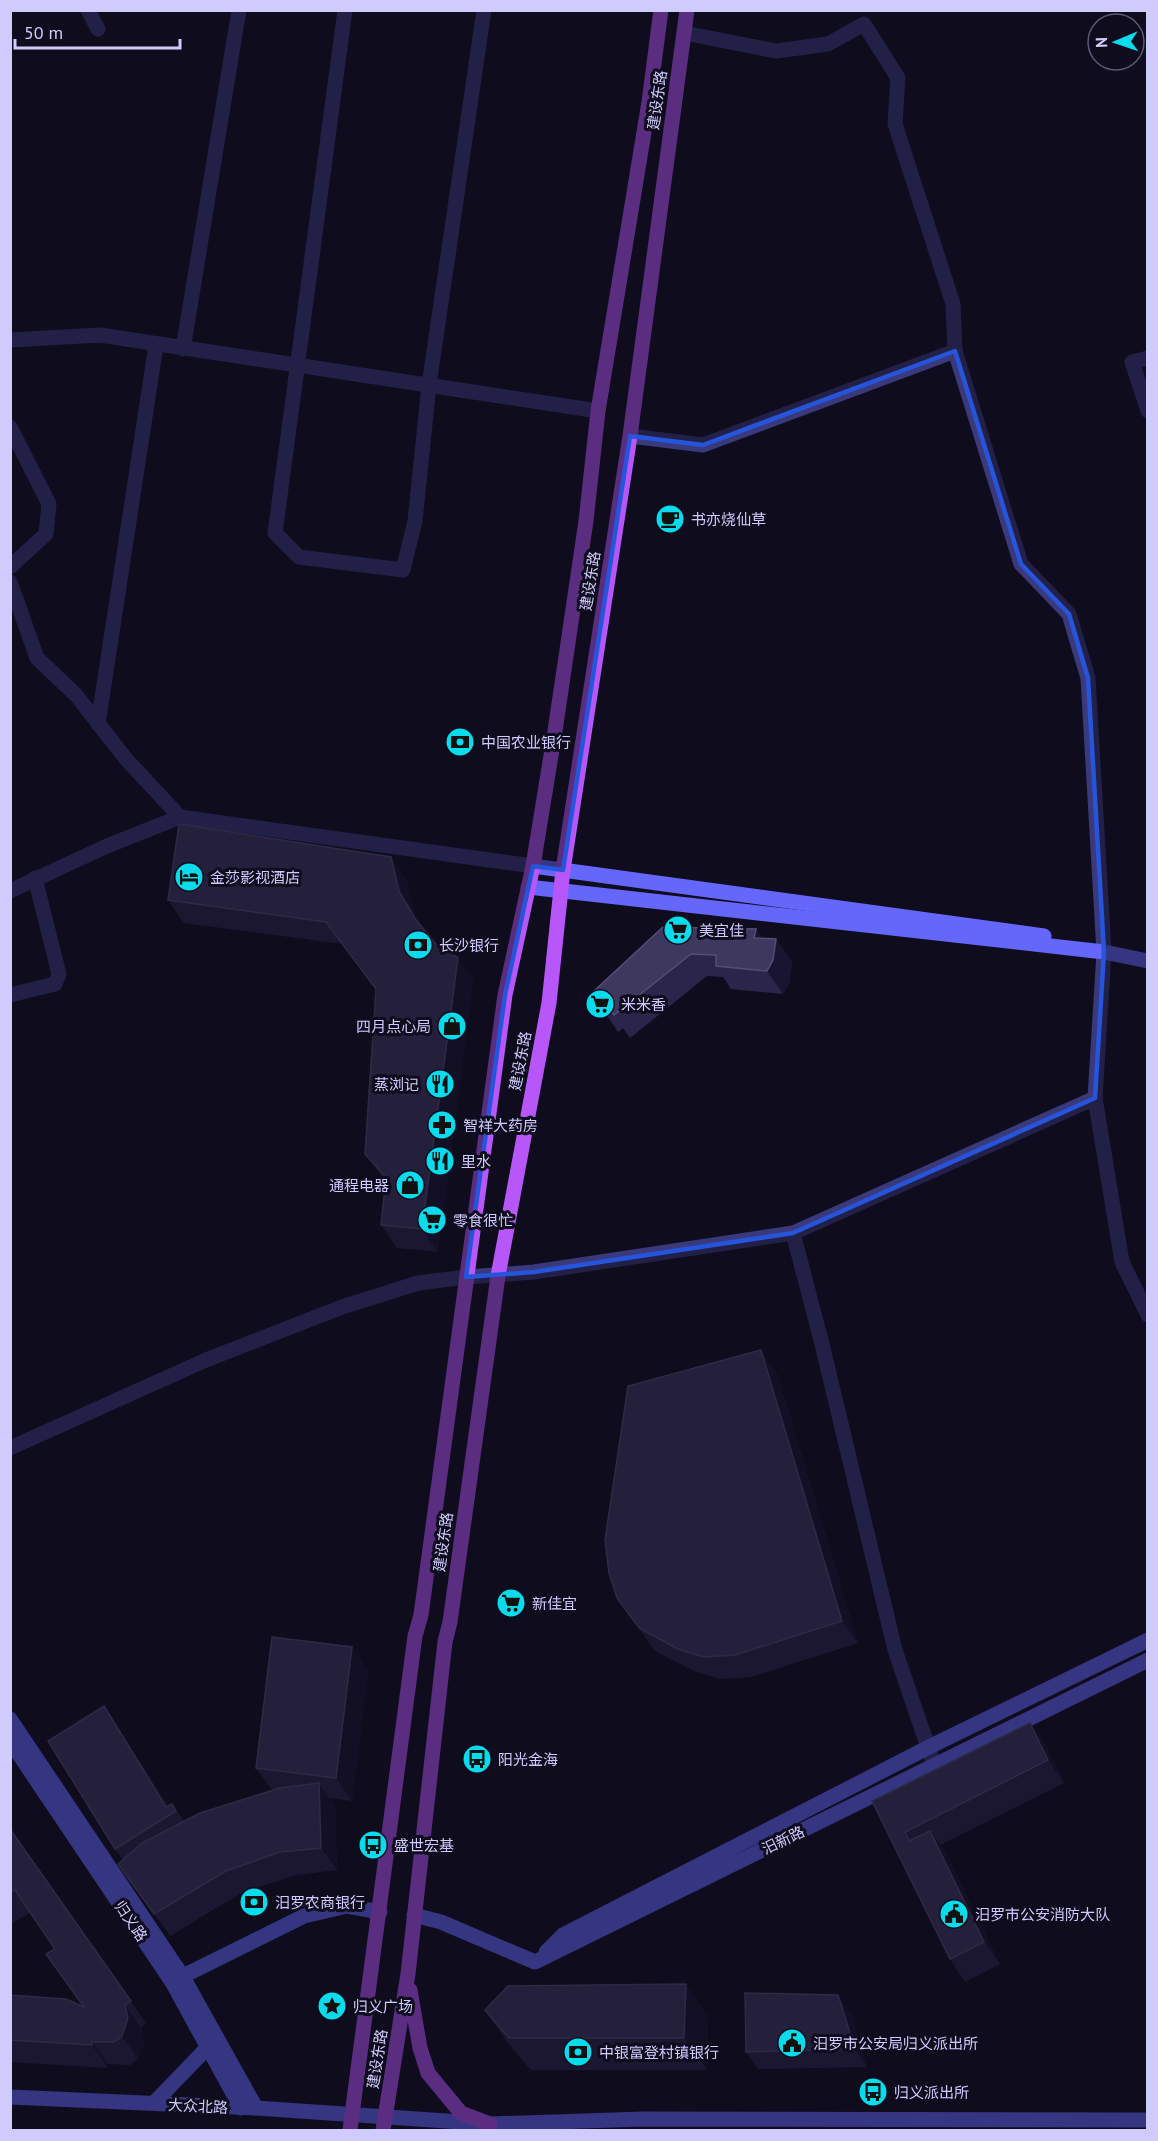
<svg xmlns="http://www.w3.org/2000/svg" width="1158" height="2141" font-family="'PT Sans','Noto Sans SC',sans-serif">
  <rect width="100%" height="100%" fill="#0f0c1d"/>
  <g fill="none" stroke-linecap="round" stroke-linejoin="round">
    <g stroke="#3a397b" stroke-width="15">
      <path d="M88,10L98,29"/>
      <path d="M345,10L275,533L299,557L403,570L415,521L429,385L484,10"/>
      <path d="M684,33L776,51L828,44L864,24L898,78L895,124L953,304L955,351L1021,564L1069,614L1088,678L1104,952L1095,1098L1122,1262L1148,1315"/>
      <path d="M10,340L100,335L598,411"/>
      <path d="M183,349L239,10"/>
      <path d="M1148,358L1132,362L1148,411"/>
      <path d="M10,427L49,504L46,534L10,567"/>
      <path d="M630,436L703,445L955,351"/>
      <path d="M10,582L37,658L76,695L126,759L180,817"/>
      <path d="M98,724L156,345"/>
      <path d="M10,891L107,846L180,817L533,866"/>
      <path d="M10,995L55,984L59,974L35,878"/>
      <path d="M793,1233L822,1344L895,1650L934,1765"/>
      <path d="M10,1448L206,1360L342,1307L418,1283L466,1277L534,1272L793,1233L1095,1098"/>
    </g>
    <g stroke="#6566fa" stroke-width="15">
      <path d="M533,866L1044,936"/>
      <path d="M528,887L1104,952L1148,961"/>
      <path d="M10,1719L183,1977L256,2108"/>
      <path d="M10,1741L172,1982L241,2108"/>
      <path d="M414,1915L441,1922L535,1962L1148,1660"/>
      <path d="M546,1952L563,1935L929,1747L1148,1640"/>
      <path d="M175,1980L304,1916L347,1906L380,1912"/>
      <path d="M10,2097L256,2108L490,2124L644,2119L1148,2120"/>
      <path d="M154,2103L209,2046"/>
    </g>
    <g stroke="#b756f9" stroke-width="15">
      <path d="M410,1990L420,2048L428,2073L461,2113L490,2124"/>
      <path d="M350,2130L415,1636L421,1615L505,995L533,866L555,731L586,521L598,411L649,102L661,10"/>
      <path d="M383,2130L408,1974L445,1642L450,1622L498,1276L549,1003L563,870L630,436L687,10"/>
    </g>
  </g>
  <g fill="#2c254b">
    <path d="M407,880L414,913L424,930L436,944L473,980L438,1252L397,1248L381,1225L385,1181L365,1154L376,990L342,944L184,923L168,900Z"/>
    <path d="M756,929L762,938L792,961L789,983L783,994L731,989L723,977L707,976L630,1038L623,1028L618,1032L592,993Z"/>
    <path d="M777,1373L858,1643L751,1677L720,1679L694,1671L655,1651L617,1598Z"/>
    <path d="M352,1647L368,1670L352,1801L329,1798L335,1806L337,1870L296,1875L241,1893L170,1936L118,1864L123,1860L115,1849L119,1729L168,1806L172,1804L184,1821L272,1790L256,1768Z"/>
    <path d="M1030,1723L1046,1745L1064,1783L940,1845L946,1853L1000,1964L965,1982L950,1959L872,1801Z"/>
    <path d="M10,1829L146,2023L141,2028L144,2041L138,2059L130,2065L108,2064V2068L10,2062V1995L84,2007L55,1949L30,1913L10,1924Z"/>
    <path d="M485,2010L708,2016L707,2070H531L507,2042Z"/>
    <path d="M851,2013L867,2067L758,2069L746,2052Z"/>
  </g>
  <g fill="#191431">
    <path d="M391,857L407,880L414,913L432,943L416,920L399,891Z"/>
    <path d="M756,929L771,952L754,938Z"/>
    <path d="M776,939L792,961L789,983L783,994L767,971Z"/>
    <path d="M458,958L473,980L438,1252L422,1229Z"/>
    <path d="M761,1350L777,1373L858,1643L842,1621Z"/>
    <path d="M352,1647L368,1670L352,1801L336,1778Z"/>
    <path d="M104,1706L119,1729L172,1814L166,1807Z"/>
    <path d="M1030,1723L1046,1745L1064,1783L1048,1760Z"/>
    <path d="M319,1783L335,1806L337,1870L321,1848Z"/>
    <path d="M930,1831L946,1853L1000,1964L984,1942Z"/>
    <path d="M686,1984L708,2016L707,2070L684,2038Z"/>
    <path d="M838,1995L851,2013L867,2067L855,2049Z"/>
    <path d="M125,2005L141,2028L144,2041L138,2059L122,2036Z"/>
    <path d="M92,2042L108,2064V2068L92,2045Z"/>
  </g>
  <g fill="#3e375e" stroke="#544e77" stroke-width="1.5">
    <path d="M179,824L391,857L399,891L416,920L436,944L458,958L422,1229L381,1225L386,1177L365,1154L376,989L326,922L168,900Z"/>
    <path d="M663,927L756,929L754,938L776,939L773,960L767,971L716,966V955L691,954L614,1015L607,1006L602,1009L592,993Z"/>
    <path d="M761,1350L842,1621L735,1655L704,1657L678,1649L639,1628L617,1598L609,1573L605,1540L628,1386Z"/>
    <path d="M272,1637L352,1647L336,1778L256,1768Z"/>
    <path d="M104,1706L166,1807L172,1804L176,1811L115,1849L48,1741Z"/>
    <path d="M1030,1723L1048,1760L905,1832L909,1841L930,1831L984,1942L950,1959L872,1801Z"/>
    <path d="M319,1783L321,1848L280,1852L226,1871L154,1914L118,1864L142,1843L200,1813L280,1788Z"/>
    <path d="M10,1829L131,2001L125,2005L128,2018L122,2036L114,2042H92V2045L10,2040V1995L66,1999L84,2007L46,1954L55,1949L15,1890L10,1892Z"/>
    <path d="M686,1984L684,2038H509L485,2010L508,1986Z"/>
    <path d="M745,1993L838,1995L855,2049L746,2052Z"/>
  </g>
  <path d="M0 0H1158V2141H0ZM955,351L1021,564L1069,614L1088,678L1104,952L1095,1098L793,1233L534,1272L466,1277L505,995L533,866L563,870L630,436L703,445Z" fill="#0f0c1d" fill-opacity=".55" fill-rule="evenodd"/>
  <path fill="none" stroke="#2654da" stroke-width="4.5" stroke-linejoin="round" d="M955,351L1021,564L1069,614L1088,678L1104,952L1095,1098L793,1233L534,1272L466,1277L505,995L533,866L563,870L630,436L703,445Z"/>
  <defs>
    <g id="cafe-disc" transform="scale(1.5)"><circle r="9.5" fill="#08dcec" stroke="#0f0c1d"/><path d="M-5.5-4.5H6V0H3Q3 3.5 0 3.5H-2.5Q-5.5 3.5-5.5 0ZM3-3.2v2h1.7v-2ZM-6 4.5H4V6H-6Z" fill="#111"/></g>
    <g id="bank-disc" transform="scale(1.5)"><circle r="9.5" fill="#08dcec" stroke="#0f0c1d"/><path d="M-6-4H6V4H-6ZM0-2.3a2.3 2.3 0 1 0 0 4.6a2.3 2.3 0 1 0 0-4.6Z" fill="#111"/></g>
    <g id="hotel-disc" transform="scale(1.5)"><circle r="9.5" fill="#08dcec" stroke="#0f0c1d"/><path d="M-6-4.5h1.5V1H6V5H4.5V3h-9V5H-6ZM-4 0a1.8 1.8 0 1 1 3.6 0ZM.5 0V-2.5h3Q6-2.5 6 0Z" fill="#111"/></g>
    <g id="supermarket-disc" transform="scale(1.5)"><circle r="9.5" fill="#08dcec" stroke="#0f0c1d"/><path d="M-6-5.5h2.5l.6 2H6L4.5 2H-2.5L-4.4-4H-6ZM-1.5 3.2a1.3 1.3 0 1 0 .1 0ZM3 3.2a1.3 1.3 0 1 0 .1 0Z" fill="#111"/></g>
    <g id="shop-disc" transform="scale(1.5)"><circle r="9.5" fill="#08dcec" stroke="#0f0c1d"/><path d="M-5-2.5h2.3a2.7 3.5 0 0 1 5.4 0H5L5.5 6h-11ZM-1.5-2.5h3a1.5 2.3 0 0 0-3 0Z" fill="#111"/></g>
    <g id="restaurant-disc" transform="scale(1.5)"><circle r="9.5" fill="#08dcec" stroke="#0f0c1d"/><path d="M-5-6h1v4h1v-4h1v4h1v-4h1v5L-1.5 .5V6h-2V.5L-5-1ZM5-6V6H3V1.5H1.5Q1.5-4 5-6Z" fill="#111"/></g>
    <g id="pharmacy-disc" transform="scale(1.5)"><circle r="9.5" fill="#08dcec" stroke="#0f0c1d"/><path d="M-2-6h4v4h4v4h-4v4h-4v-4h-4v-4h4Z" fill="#111"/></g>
    <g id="bus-disc" transform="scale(1.5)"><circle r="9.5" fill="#08dcec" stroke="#0f0c1d"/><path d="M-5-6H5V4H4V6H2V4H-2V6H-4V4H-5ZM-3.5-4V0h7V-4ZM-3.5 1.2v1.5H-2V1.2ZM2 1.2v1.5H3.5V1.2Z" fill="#111"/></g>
    <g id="civic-disc" transform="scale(1.5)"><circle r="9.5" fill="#08dcec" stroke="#0f0c1d"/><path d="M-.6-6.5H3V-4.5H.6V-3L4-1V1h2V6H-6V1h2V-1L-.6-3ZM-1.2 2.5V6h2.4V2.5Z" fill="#111"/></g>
    <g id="sight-disc" transform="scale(1.5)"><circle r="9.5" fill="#08dcec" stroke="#0f0c1d"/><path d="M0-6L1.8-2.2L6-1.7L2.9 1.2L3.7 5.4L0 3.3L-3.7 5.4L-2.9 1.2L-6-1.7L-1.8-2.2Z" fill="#111"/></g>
  </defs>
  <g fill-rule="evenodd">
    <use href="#cafe-disc" x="670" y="519"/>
    <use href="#bank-disc" x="460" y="742"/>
    <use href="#hotel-disc" x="189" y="877"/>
    <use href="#supermarket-disc" x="678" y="930"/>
    <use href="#bank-disc" x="418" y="945"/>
    <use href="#supermarket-disc" x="600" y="1004"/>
    <use href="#shop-disc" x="452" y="1026"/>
    <use href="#restaurant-disc" x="440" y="1084"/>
    <use href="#pharmacy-disc" x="442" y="1125"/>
    <use href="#restaurant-disc" x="440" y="1161"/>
    <use href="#shop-disc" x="410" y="1185"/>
    <use href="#supermarket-disc" x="432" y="1220"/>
    <use href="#supermarket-disc" x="511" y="1603"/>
    <use href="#bus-disc" x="477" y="1759"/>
    <use href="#bus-disc" x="373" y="1845"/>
    <use href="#bank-disc" x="254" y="1902"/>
    <use href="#civic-disc" x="954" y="1914"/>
    <use href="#sight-disc" x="332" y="2006"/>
    <use href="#civic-disc" x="792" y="2043"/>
    <use href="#bank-disc" x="578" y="2052"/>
    <use href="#bus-disc" x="873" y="2092"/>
  </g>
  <g text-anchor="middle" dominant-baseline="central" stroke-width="6" stroke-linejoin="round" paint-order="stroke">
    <g font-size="15" fill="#cfcbfd" stroke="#0f0c1d">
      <text transform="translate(657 100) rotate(-82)">建设东路</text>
      <text transform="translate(590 581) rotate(-81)">建设东路</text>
      <text transform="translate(520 1061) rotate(-79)">建设东路</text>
      <text transform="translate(443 1542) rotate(-82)">建设东路</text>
      <text transform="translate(783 1840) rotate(-26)">汨新路</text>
      <text transform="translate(131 1921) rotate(56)">归义路</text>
      <text transform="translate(377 2059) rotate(-81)">建设东路</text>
      <text transform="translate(198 2106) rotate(3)">大众北路</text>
    </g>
    <g font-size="15" fill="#cfcbfd" stroke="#0f0c1d" text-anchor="start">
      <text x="691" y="519">书亦烧仙草</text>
      <text x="481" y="742">中国农业银行</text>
      <text x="210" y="877">金莎影视酒店</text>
      <text x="699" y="930">美宜佳</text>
      <text x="439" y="945">长沙银行</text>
      <text x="621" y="1004">米米香</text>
      <text x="431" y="1026" text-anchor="end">四月点心局</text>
      <text x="419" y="1084" text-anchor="end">蒸浏记</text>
      <text x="463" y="1125">智祥大药房</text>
      <text x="461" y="1161">里水</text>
      <text x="389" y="1185" text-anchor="end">通程电器</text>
      <text x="453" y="1220">零食很忙</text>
      <text x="532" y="1603">新佳宜</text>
      <text x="498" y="1759">阳光金海</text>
      <text x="394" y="1845">盛世宏基</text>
      <text x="275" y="1902">汨罗农商银行</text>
      <text x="975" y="1914">汨罗市公安消防大队</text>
      <text x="353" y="2006">归义广场</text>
      <text x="813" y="2043">汨罗市公安局归义派出所</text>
      <text x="599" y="2052">中银富登村镇银行</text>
      <text x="894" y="2092">归义派出所</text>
    </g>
  </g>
  <rect width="1158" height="2141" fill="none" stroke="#cfcbfd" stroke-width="24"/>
  <g transform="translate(1116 42) rotate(268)"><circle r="28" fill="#0f0c1d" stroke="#5c5877" stroke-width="1.5"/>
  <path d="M0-4.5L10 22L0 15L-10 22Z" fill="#08dcec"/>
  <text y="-9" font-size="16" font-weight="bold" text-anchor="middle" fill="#cfcbfd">N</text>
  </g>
  <path d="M15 39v9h165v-9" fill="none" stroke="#cfcbfd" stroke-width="3"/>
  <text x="24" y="39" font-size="18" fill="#cfcbfd" stroke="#0f0c1d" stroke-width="4.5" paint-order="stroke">50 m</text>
</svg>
